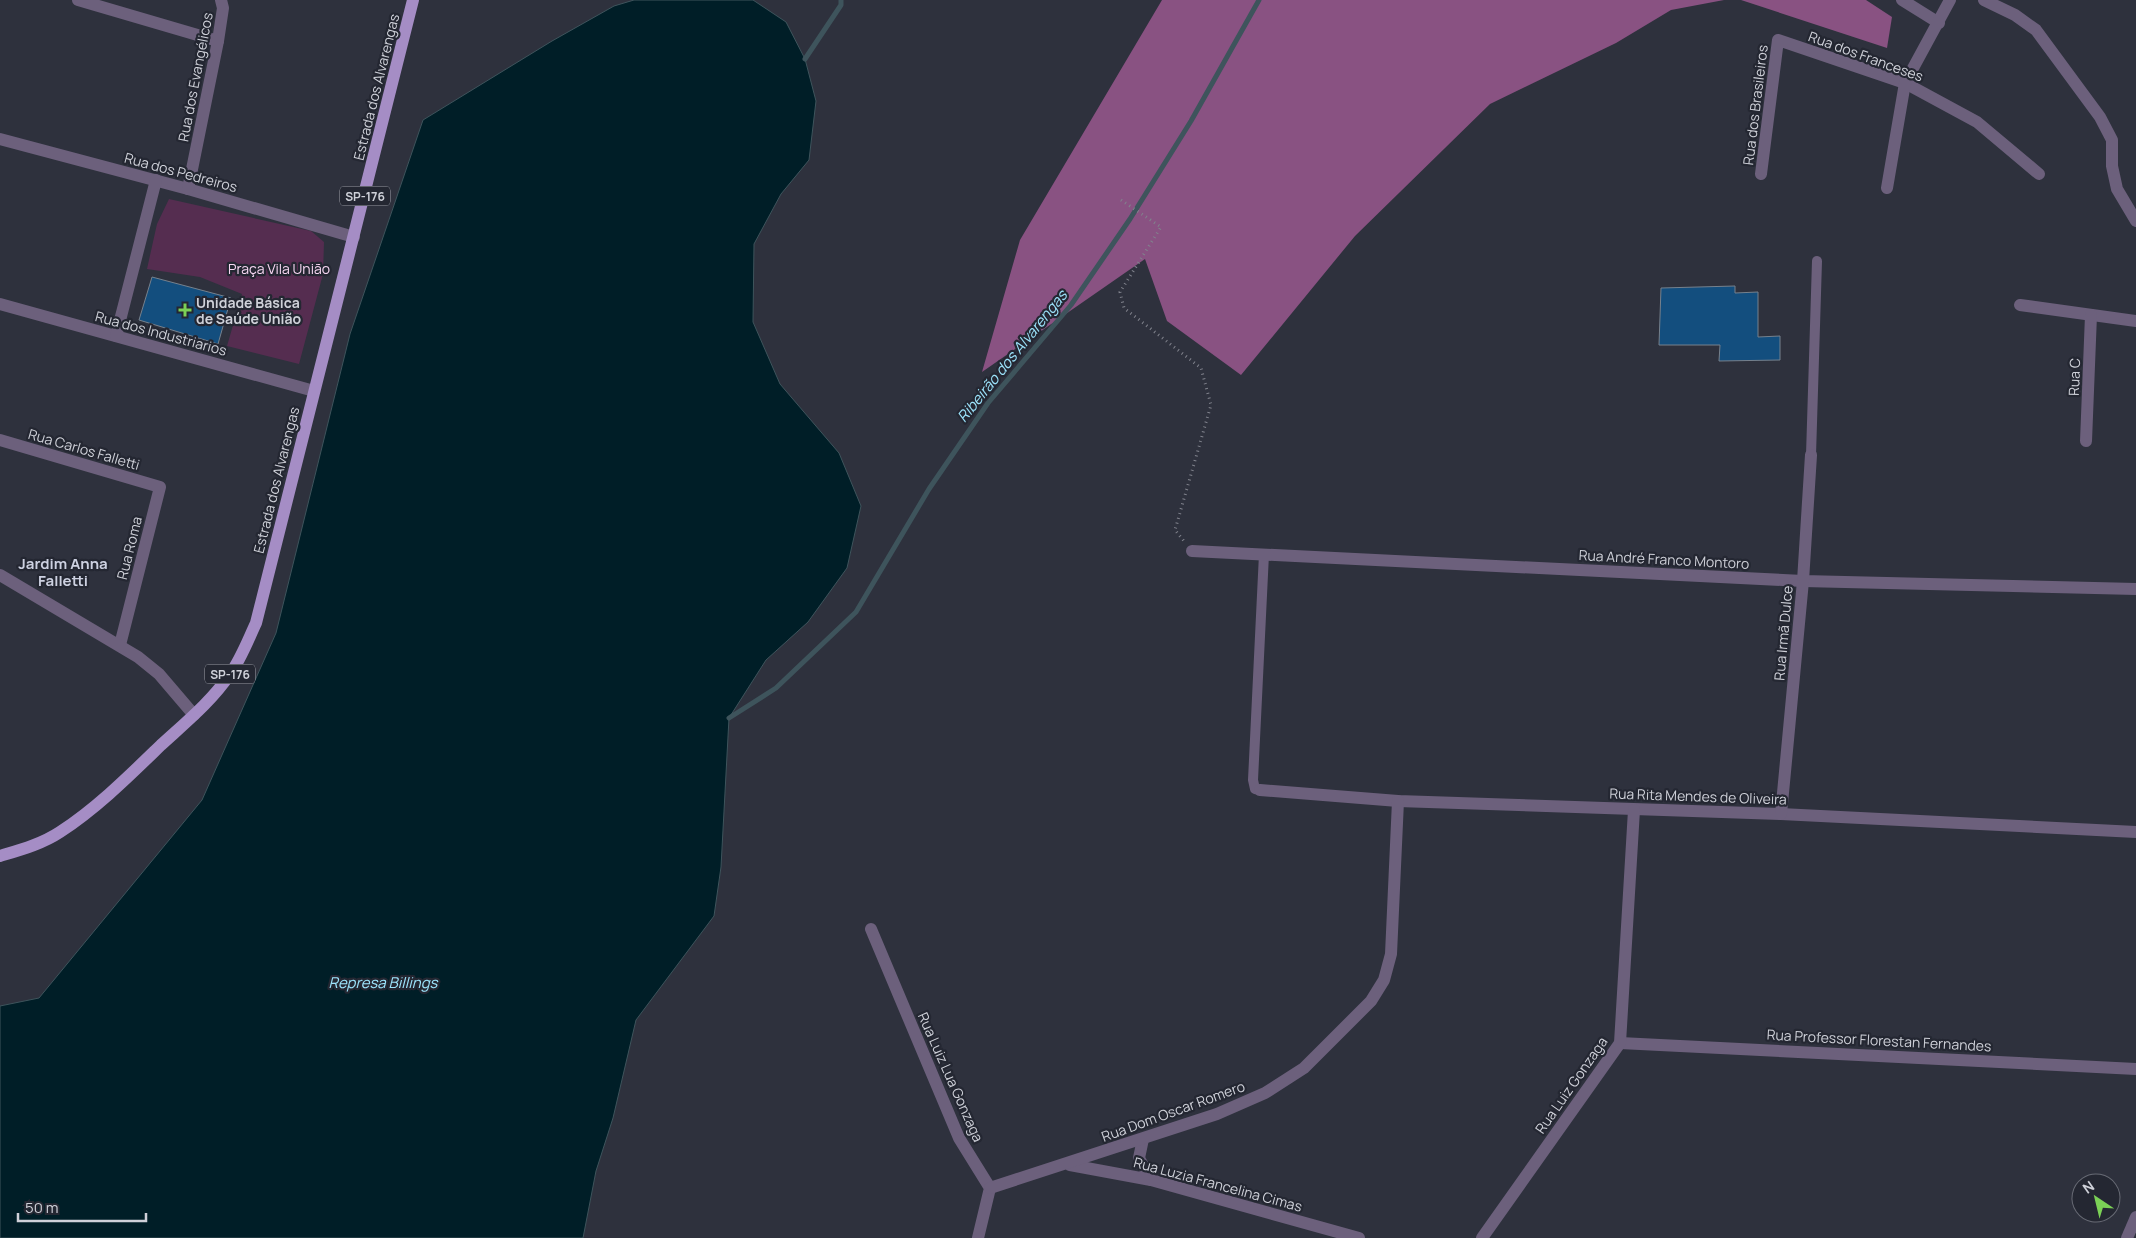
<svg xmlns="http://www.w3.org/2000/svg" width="2136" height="1238" font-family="Manrope,sans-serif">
  <rect width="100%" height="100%" fill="#2e313d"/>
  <path fill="#552d50" d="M169,199L311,231L324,242L323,274L299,364L227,346L242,294L200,277L147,269L157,224Z"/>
  <g fill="#895282">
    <path d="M1162,0H1724L1671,10L1616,43L1490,104L1355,236L1241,375L1167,321L1145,259L982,372L1020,240Z"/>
    <path d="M1741,0H1866L1892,17L1887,48Z"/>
  </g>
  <path fill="#001e27" stroke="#3e545c" d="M634,0H753L786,22L805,59L816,101L809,160L781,194L754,244L753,322L780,384L839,453L861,506L847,568L808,622L766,660L729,718L721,867L714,916L636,1020L613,1118L596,1171L583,1238H0V1006L39,998L202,800L276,633L350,334L423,120L552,41L614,6Z"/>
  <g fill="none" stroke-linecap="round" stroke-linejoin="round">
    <g stroke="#3e545c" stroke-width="5">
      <path d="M805,59L841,5V0"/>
      <path d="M729,718L776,688L856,612L929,489L988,403L1071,305L1130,219L1191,121L1259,0"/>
    </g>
  </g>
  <g fill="#134e7e" stroke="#76818d">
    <path d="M152,277L231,298L218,344L139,320Z"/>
    <path d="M1735,286V293L1758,292V337L1780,336V360L1719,361L1720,345H1659L1661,288Z"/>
  </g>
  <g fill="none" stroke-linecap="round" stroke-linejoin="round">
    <path stroke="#81838d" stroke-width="3" stroke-dasharray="1 4" stroke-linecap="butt" d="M1121,200L1161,227L1120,292L1124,308L1201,368L1211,405L1175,530L1184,541"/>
    <g stroke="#6c607c" stroke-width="10">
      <path d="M1811,455L1817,261"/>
      <path d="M1260,790L1255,789L1253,780L1264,554"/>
    </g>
    <g stroke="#6c607c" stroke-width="12">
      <path d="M78,0L218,41"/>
      <path d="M1902,0L1939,23"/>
      <path d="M1984,0L2015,15L2036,30L2100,117L2112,140V166L2117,189L2136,221"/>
      <path d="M0,139L188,189L354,237"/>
      <path d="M1761,174L1778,40L1905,83L1977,122L2039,174"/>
      <path d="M1887,188L1905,83L1950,0"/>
      <path d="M188,189L218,41L223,8L221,0"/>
      <path d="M0,304L314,391"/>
      <path d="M2020,305L2136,321"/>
      <path d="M116,336L156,180"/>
      <path d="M0,440L160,487L120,645"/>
      <path d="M2086,441L2091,315"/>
      <path d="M1192,551L1803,581L2136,589"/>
      <path d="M0,575L138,657L159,674L194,715"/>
      <path d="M1260,790L1398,801L1781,814L2136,832"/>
      <path d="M1781,814L1803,581L1811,455"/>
      <path d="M871,929L959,1138L990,1188L978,1238"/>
      <path d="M1620,1043L2136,1069"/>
      <path d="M1143,1139L1139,1158L1151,1180"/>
      <path d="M1070,1165L1151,1180L1359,1238"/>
      <path d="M990,1188L1217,1114L1265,1093L1304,1068L1371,1001L1384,980L1391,954L1398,801"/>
      <path d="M1482,1238L1620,1043L1634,810"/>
      <path d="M2127,1238L2136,1217"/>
    </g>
    <path stroke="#a58dc5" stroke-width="12" d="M0,856C20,850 42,844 60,832C97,808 130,775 161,745C185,723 212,701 230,674C241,659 248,640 256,623L413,0"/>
  </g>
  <path fill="#7bd156" stroke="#242732" stroke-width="2" d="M182.5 302.5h5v5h5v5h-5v5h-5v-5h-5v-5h5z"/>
  <g text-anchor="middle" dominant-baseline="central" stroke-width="4.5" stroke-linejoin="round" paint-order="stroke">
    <g fill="#242732" stroke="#9c9ea7" stroke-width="1">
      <rect x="340" y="186.5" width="50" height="19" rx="4"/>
      <rect x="205" y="664.5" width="50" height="19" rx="4"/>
    </g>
    <g font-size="12" font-weight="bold" fill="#cfd1d9">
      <text x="365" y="196">SP-176</text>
      <text x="230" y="674">SP-176</text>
    </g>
    <g font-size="14" fill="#cfd1d9" stroke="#242732">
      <text transform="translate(1866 56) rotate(20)">Rua dos Franceses</text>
      <text transform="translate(195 77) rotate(-79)">Rua dos Evangélicos</text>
      <text transform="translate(376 87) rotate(-76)">Estrada dos Alvarengas</text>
      <text transform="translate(1755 105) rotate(-83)">Rua dos Brasileiros</text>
      <text transform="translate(181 172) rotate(15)">Rua dos Pedreiros</text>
      <text transform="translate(161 333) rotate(15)">Rua dos Industriarios</text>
      <text transform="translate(2074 377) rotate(-88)">Rua C</text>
      <text transform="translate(84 449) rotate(16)">Rua Carlos Falletti</text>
      <text transform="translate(276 480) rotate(-76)">Estrada dos Alvarengas</text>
      <text transform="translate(129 548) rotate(-76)">Rua Roma</text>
      <text transform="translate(1664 559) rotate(3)">Rua André Franco Montoro</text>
      <text transform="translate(1783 633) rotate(-85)">Rua Irmã Dulce</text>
      <text transform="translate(1698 796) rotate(2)">Rua Rita Mendes de Oliveira</text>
      <text transform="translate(1879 1040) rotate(3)">Rua Professor Florestan Fernandes</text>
      <text transform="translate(951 1077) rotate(66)">Rua Luiz Lua Gonzaga</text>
      <text transform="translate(1571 1085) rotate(-55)">Rua Luiz Gonzaga</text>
      <text transform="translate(1173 1111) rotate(-20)">Rua Dom Oscar Romero</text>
      <text transform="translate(1218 1184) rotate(15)">Rua Luzia Francelina Cimas</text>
    </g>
    <g font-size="14" fill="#f7d6f2" stroke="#242732">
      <text x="279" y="268">Praça Vila União</text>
    </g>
    <g font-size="14" font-weight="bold" fill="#cfd1d9" stroke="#242732" text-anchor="start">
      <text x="196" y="302">Unidade Básica<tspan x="196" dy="16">de Saúde União</tspan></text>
    </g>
    <g font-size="15" font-style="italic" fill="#9ce3fb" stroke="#242732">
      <text transform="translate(1012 356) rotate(-51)">Ribeirão dos Alvarengas</text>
      <text x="383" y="982">Represa Billings</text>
    </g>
    <g font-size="15" font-weight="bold" fill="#cdd1e1" stroke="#242732">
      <text x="63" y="563">Jardim Anna<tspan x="63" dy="17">Falletti</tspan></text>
    </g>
  </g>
  <g transform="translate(2096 1198) rotate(325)"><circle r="24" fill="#242732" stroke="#686b75"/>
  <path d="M0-4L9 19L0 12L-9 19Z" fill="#7bd156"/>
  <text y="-8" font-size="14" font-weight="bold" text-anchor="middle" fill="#cfd1d9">N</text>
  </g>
  <path d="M18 1213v8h128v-8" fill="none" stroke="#cfd1d9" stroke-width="2.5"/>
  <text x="25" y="1213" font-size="15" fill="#cfd1d9" stroke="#242732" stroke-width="4" paint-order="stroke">50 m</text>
</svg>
